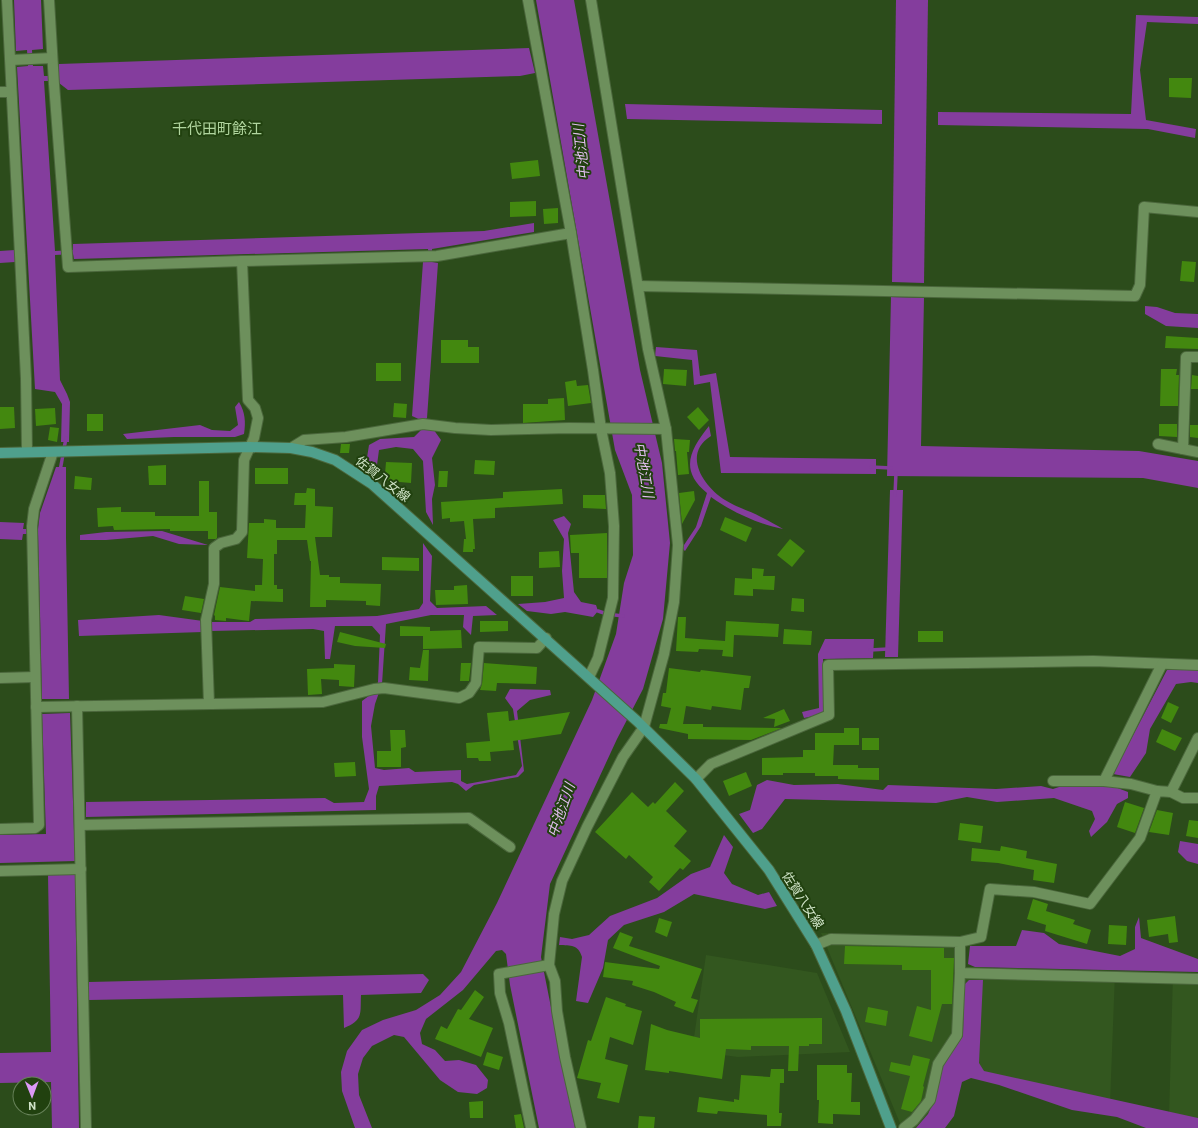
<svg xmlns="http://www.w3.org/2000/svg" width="1198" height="1128" font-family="Roboto,'Noto Sans JP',sans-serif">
  <rect width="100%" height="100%" fill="#2c4c1b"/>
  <g fill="#33571f">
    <path d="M821,933L965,936V969L1115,973L1110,1104L956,1070L927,1128H902Z"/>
    <path d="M706,955L817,973L850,1052L738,1057L692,1051Z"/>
    <path d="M1173,974H1198V1124L1169,1118Z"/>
  </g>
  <g fill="#843d9d">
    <path d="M14,0H41L43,49L32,50L33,66H43L44,76H59V64L529,48L535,73L520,76L68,90L59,83V81H44L55,251L73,250V244L484,231L534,223V232L432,249V262L438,263L427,418L426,419L441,440L432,458L435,485L432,499L433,525L426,512L423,461L413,449L396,447L379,450L377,465L370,469L366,464L369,445L380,439L414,437L421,430L425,429L423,421L412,416L423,262H429L428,249L74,259L73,254L55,255L60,380L67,394L70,402L69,442H61L62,404L55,392L35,389L17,67L28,66L27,50L16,51Z"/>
    <path d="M536,0H574L640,370L662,463L670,543L663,619L643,689L617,739L550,884L541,957L575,1128H539L510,985L506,954L502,950L496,951L463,990L426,1019L420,1033L422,1044L435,1050L445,1061L459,1060L476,1065L488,1080L487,1088L477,1094L458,1092L440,1080L404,1037L394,1035L372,1046L363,1058L358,1074L359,1095L372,1128H355L342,1091L341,1072L347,1051L362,1030L383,1020L416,1010L440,995L461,972L497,903L592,700L616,634L624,583L633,555L632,495L615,450Z"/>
    <path d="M896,0H928L924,283L892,282Z"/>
    <path d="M1136,15L1198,17V24L1147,22L1140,70L1146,120L1196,129L1195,138L1148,129L938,125V112L1131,114Z"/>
    <path d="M625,104L882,110V124L627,119Z"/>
    <path d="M15,250V262L0,263V251Z"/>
    <path d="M891,297L924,298L921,446L1139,451L1198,461V488L1143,478L887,476Z"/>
    <path d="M1145,306L1157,307L1175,313L1198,314V328L1166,326L1145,314Z"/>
    <path d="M656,347L697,350L700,376L716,373L730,457L876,459V474L721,473L710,382L694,385L692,360L655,356Z"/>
    <path d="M239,402C245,412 246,422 244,434L235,437H174L127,439L123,434L200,425L212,430L230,431L238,425L235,407Z"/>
    <path d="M709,426L711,436C682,454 703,486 725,500C736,507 750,511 761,517C769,521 776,525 783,529C758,524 732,512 711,497L701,526L685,551L682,548L696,527L707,493C679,470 690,450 709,426Z"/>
    <path d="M56,467H66V537L69,699H42L38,534H23L22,540L0,539V522L24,523L23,529H38L40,513Z"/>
    <path d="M890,490H903L898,657H885Z"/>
    <path d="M564,516L571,524L568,533L574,592L581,602L596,605L598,611L593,617L565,612L551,614L527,611L518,604L545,602L564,598L562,571L564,539L553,520Z"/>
    <path d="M162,531L208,545L179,544L153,536L106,540H80V535L106,532Z"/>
    <path d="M423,543L432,556L430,601L437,608L486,606L497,615L473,616L471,635L463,627L464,615H431L386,624L382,684L375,704L371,726L375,768L384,770L409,768L415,772L461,770V781L467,784L516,775L522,766L513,709L505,698L510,689L550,690L551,695L530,700L517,711L524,771L518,777L474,785L466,791L458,784L452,782L379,786L376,796V810L86,817V802L325,798L334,803L364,802L369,789L362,737V701L374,692L378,682L380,635L372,626H335L330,659H325L324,631L313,629L211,631V622H250L255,619L377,616L419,609L423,603Z"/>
    <path d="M159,615L203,621V632L79,636L78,620Z"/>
    <path d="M825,639H874L873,658L823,659L825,708L823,714L804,718L802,712L819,708L818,654Z"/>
    <path d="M1167,670H1198V683L1191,682L1176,684L1150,729L1146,753L1130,777L1113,774Z"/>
    <path d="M70,713L75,861L0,863V835L46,834L42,714Z"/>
    <path d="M767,780L794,785L838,784L883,790L888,785L996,789L1041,786L1053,789L1062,786L1115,787L1128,792V798L1117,804L1107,822L1091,837L1089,831L1095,819L1092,811L1054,798L997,802L967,797L936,803L785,799L762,829L753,833L739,814L750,810L757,785Z"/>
    <path d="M724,835L733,847L724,873L732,884L758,895L769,892L777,906L765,909L694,894L664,912L624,925L608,940L603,968L588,1003L576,1001L582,957C578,944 571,946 559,945L560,937L572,939L589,935L610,916L657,898L691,874L710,867Z"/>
    <path d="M1180,841L1198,844V864L1187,861L1178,852Z"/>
    <path d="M48,875H75L79,1128H52L51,1082L0,1083V1053L51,1052Z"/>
    <path d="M1139,917L1141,938L1198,959V972L975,967L968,964L970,946H1016L1022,930L1044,933L1059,944L1120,956L1135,949V927Z"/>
    <path d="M423,974L429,980L421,993L361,995C360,1013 364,1020 344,1028L343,995L89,1000V982Z"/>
    <path d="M969,980H983L979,1063L984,1071L1198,1118V1128H1146L1117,1117L1072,1110L999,1085L971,1078L962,1082L954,1116L945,1128H916L928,1114L935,1099L942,1067L963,1036L964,985Z"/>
  </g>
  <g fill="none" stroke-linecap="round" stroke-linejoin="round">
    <g stroke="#843d9d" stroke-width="3.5">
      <path d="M871,467L891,468"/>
      <path d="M60,471L66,438"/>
      <path d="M895,495L896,473"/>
      <path d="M598,611L604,613"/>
      <path d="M615,615L623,616"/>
      <path d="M870,650L888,649"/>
    </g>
  </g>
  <g fill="#43880f">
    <path d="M1169,78H1192L1191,98L1169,97Z"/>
    <path d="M538,160L540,176L512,179L510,163Z"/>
    <path d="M536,201V216L510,217V202Z"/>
    <path d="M558,208V223L544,224L543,209Z"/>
    <path d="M1182,261L1196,262L1194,282L1180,281Z"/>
    <path d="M1166,336L1198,338V349L1165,348Z"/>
    <path d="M441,340H468V347H479V363H441Z"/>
    <rect x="376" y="363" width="25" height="18"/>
    <path d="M664,369L687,370L686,386L663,384Z"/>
    <path d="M1161,369H1177L1176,375H1179L1178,406H1160Z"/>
    <path d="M1192,375L1198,376V389H1191Z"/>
    <path d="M576,380L577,386L588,385L591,403L568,406L565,382Z"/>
    <path d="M564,398L565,420L523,423V404H548V399Z"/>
    <path d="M394,403L407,404L406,418L393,417Z"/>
    <path d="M0,407H14L15,428L0,429Z"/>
    <path d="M698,407L709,420L699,430L687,417Z"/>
    <path d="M55,408L56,424L36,426L35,409Z"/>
    <rect x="87" y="414" width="16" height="17"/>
    <path d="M1159,424H1177V437L1159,436Z"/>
    <path d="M1190,425H1198V438L1190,437Z"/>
    <path d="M50,427L59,428L57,442L48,440Z"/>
    <path d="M674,439L690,440L689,452H687L689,474L678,475L676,451H675Z"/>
    <path d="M341,444H350L349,453H340Z"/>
    <path d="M475,460L495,461L494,475L474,474Z"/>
    <path d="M386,462L412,463L411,483L388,481V474H385Z"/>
    <path d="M166,465V485H149L148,466Z"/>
    <rect x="255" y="468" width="33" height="16"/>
    <path d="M439,471H448L447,487H438Z"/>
    <path d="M75,476L92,478L91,490L74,489Z"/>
    <path d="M199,481H209V512H217V538L216,539H208V531H170V529L114,530L113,526L98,527L97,508L121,507V512H155V516H199Z"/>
    <path d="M307,488L315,489V506L333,507L332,537H315L320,575H329V577H340V583L381,584L380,606L366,605V601L326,600V607H310L311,561H310L307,540H277V554H274V585H277V589H283V602L251,601L249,621L226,618V621L215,620V616L214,615L220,587L255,591V585H262L263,559L247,558L249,523H264V519L276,520V528H305L306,505H294L295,493H306Z"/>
    <path d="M562,489L563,504L495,508V518L473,519L475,549H473V552H463L464,539H466L464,521L450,522V518L442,519L441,502L503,498V492Z"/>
    <path d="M694,491L695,500L682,524L679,493Z"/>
    <path d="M583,495H605L606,509L583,508Z"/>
    <path d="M725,517L752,528L746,542L720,530Z"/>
    <path d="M607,533V578H579V553H571L570,535Z"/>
    <path d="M790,539L805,551L792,567L777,555Z"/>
    <path d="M559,551L560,567L539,568V552Z"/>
    <path d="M382,557L419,558V571L382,570Z"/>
    <path d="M752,568L764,569L763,576H775L774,590L753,589V596L734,595L735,578L752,579Z"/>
    <rect x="511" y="576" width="22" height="20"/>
    <path d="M467,585L468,604L436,605L435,590H454V586Z"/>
    <path d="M185,596L204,599L201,613L182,610Z"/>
    <path d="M792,598L804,599V612L791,611Z"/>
    <path d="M678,617H686L685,638L725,641L726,621L779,624L778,637L734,635L733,657L722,656L723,650L699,649L698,652L676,651Z"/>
    <path d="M480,621H508V631L480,632Z"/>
    <path d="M400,626L430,627V631L461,630L462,648L423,649V636H400Z"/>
    <path d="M784,629L812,631L811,645L783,644Z"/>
    <rect x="918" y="631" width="25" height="11"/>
    <path d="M340,632L386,644L385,648L355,646L337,642Z"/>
    <path d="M423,650H429L428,681L409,680L410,667L420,668Z"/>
    <path d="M461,663H471L469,681H460Z"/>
    <path d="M484,663L537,667L536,684L497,683L496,691L480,690L482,684Z"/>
    <path d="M334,664L355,665L354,687L339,686V680L321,679L322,694L308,695L307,669L334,668Z"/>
    <path d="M669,668L700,672L701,670L751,676L749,688H744L741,710L712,706L711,710L686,706L683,724H703V727L782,728L751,740L688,739V734L659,728L660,724H667L671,708L661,706L663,693H666Z"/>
    <path d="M1168,702L1179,707L1171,723L1161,718Z"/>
    <path d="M784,709L790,721L774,727L775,719L763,718Z"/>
    <path d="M508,711L509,721L570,712L561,734L513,741L514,750L490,752L491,761H479L478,758H467L466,743L490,741L487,713Z"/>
    <path d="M844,728H859V745H834L833,765H858V768H879V780L838,779V776H815V773H783V775H762V758L803,757V750H815V733H844Z"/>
    <path d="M1162,729L1182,738L1175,751L1156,742Z"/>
    <path d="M390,730H405L406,747L401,748V767H377V751H391Z"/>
    <rect x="862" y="738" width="17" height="12"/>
    <path d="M355,762L356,776L335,777L334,763Z"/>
    <path d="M746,772L752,786L729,796L723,781Z"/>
    <path d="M675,782L684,791L666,811L687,831L674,846L691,861L683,870L680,868L659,891L649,882L653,877L629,855L626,859L595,832L632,792L648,807L653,802L655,804Z"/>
    <path d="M1125,802L1144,808L1135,833L1117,827Z"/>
    <path d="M1157,810L1173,813L1169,835L1149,832Z"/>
    <path d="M1189,820L1198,821V838L1186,836Z"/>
    <path d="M960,823L983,826L981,843L958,840Z"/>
    <path d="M1001,846L1027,851L1026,858L1057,864L1054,883L1033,880L1034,870L998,863L971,861L972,848L1000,851Z"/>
    <path d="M1033,899L1048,904L1046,911L1075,920L1073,924L1091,930L1087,944L1045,931L1046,925L1027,919Z"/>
    <path d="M1175,916L1178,942L1169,943L1168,934L1149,937L1147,920Z"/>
    <path d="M659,918L672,922L667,937L655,932Z"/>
    <path d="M1109,925L1127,926L1126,945L1108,944Z"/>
    <path d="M620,932L633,937L629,946L702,969L691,998L698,1000L693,1013L674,1006L676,1002L654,992L632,985L633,981L603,977L605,962L659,969L660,966L613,948Z"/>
    <path d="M845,946L944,948V958H954L952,1004H942L932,1042L909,1036L917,1006L931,1010V970H902V965L844,964Z"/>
    <path d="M475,990L484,997L469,1019L493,1028L481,1057L435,1039L441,1026L447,1029L458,1009L461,1010Z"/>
    <path d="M606,997L626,1004L625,1006L642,1011L633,1045L610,1037L605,1059L628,1065L619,1103L597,1098L601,1083L577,1078L588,1040L591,1041Z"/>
    <path d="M868,1007L888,1011L886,1026L865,1022Z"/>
    <path d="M822,1018V1044H809V1046H799L798,1071H788L789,1046H751V1050L726,1049L722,1079L669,1071V1073L645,1070L651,1024L667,1030L700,1038V1019Z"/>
    <path d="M487,1052L503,1057L499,1070L483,1065Z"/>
    <path d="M913,1055L930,1059L923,1086L924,1087L921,1101L912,1112L901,1109L910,1076L889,1071L891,1062L910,1066Z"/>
    <path d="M817,1065H847V1073H852L851,1102H860V1115L833,1114V1124L818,1123L819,1100H817Z"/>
    <path d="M771,1069H784V1083H780L779,1113H782L781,1126H767V1115L718,1111L717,1114L697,1112L699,1097L734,1102V1099L739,1100L741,1075L770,1077Z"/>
    <path d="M483,1101V1118H470L469,1102Z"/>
    <path d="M521,1114L524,1128H516L514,1115Z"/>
    <path d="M639,1116L655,1117L654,1128H638Z"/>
  </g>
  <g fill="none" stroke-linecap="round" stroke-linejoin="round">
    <g stroke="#4b673c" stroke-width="12">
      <g id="street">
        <path d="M7,0L20,255L26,379L27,452"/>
        <path d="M49,0L54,84L68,267L242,261L248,400L255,408L258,418L254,438L244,460L242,532L236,539L221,543L214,548V584L206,620L209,704"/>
        <path d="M528,0L571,233L593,370L601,429L610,473L614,526L613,598L598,658L589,677"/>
        <path d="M11,60L52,58"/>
        <path d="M0,92H11"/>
        <path d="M242,261L437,256L571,233"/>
        <path d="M638,286L1135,296L1140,285L1144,207L1198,212"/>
        <path d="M1158,444L1198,452"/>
        <path d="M291,448L304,440L346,437L423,424L455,428L491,430L569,428L666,429"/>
        <path d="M1183,449L1186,357H1198"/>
        <path d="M0,678L35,677"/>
        <path d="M77,706L86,1128"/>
        <path d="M36,707L323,702L374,689L384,688L459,698L469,693L476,683L479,647L537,648L546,638"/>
        <path d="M696,779L711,764L829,715L828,665L1093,661L1198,665"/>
        <path d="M1053,781H1104L1131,784L1157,791"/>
        <path d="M1104,781L1162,664"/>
        <path d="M1171,792L1198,738"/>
        <path d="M80,825L469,818L510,847"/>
        <path d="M0,829L35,828L39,825L32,526L34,509L53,452"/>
        <path d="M0,871L81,869"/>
        <path d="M960,942L981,937L990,889L1034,892L1090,904L1140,838L1157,791L1171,792L1183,798H1198"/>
        <path d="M816,945L831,939L960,942V973L1198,979"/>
        <path d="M531,1128L509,1023L500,993L499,974L549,965"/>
        <path d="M581,1128L565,1057L557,1011L555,981L549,965L554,914L562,881L587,827L623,757L644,727L664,654L674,602L678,545L666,429L648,349L591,0"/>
        <path d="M904,1128L914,1120L930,1100L938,1064L957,1035L960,973"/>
      </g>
    </g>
    <g stroke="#4b673c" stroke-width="12">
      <path id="primary" d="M0,453L250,447L291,448L312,452L335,460L372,484L637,721L696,779L769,870L816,945L846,1011L891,1128"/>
    </g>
    <use href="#street" stroke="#6d905c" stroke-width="10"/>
    <use href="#primary" stroke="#4fa08c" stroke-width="10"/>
  </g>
  <g text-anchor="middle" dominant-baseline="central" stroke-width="4" stroke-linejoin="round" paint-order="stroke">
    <g font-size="13" fill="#d0e4c8" stroke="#21410f">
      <text transform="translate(383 479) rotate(38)">佐賀八女線</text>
      <text transform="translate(803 900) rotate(57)">佐賀八女線</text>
    </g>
    <g font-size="14" font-style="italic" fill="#e2bff0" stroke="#21410f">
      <text transform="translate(581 152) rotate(-96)">中池江川</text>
      <text transform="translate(644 470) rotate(80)">中池江川</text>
      <text transform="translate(561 810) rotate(-71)">中池江川</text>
    </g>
    <g font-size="15" fill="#b0d59e" stroke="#21410f">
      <text x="217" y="129">千代田町餘江</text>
    </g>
  </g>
  <g transform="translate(32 1096) rotate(179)"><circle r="19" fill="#21410f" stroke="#678259"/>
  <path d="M0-3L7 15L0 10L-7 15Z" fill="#db99f5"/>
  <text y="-6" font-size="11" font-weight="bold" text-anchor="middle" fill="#d0e4c8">N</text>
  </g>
</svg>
